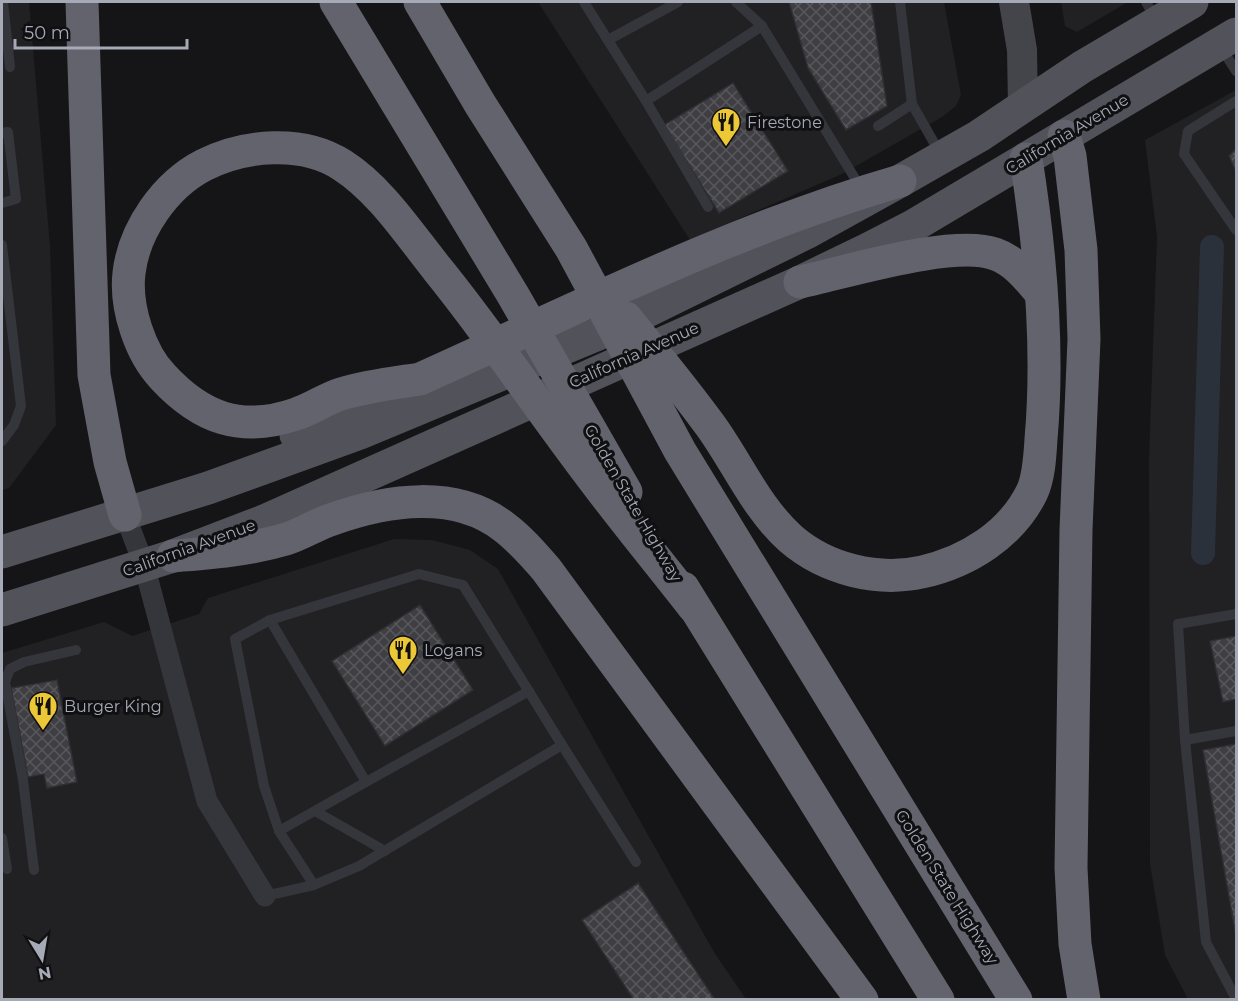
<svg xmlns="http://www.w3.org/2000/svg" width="1238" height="1001" font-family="Montserrat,sans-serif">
  <defs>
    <pattern id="building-cross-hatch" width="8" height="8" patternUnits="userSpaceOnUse" patternTransform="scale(1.5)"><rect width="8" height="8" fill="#3f3e43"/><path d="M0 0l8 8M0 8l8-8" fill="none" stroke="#58575c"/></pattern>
  </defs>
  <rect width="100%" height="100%" fill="#151416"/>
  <g fill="#212023">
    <path d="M2,2H29L50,246L56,425L9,488L2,490Z"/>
    <path d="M538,2H944L961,95L956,106L942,117L842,174L690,240Z"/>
    <path d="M1061,2H1128L1077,32L1065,26Z"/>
    <path d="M1236,90V999H1188L1165,955L1150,864L1149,457L1157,237L1145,140Z"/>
    <path d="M394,539L432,540L470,550L498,569L714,952L746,999L2,1000V653L104,622L132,636L199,614L208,598Z"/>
  </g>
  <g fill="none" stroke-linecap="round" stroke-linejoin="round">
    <path stroke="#2b313a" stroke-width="24" d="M1203,553L1212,247"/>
  </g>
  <g fill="url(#building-cross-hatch)" stroke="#2f2e32" stroke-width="1.5">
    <path d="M789,2H871L887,106L846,130L808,68Z"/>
    <path d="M733,83L788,171L719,213L664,125Z"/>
    <path d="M1236,149V171L1229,156Z"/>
    <path d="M420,605L473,690L385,746L332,661Z"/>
    <path d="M1236,636V699L1223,702L1210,641Z"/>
    <path d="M57,680L77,782L47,788L44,774L28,777L11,688Z"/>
    <path d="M1236,744V936L1203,750Z"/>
    <path d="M638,883L715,1000H634L582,920Z"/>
  </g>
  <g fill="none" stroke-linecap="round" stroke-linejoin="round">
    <g stroke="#35363b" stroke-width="10">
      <path d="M3,2L10,67"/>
      <path d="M584,2L646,101"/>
      <path d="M736,2L762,26L862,190"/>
      <path d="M900,2L912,104L941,155"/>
      <path d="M1146,2L1156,20"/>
      <path d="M608,40L678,2"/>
      <path d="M1220,46L1236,71"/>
      <path d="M1236,101L1188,131L1184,154L1236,230"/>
      <path d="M878,126L912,104"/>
      <path d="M2,133L8,132L16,199L2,203"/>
      <path d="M708,207L646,101L762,26"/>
      <path d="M2,245L21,406L14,425L2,441"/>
      <path d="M1236,614L1178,624L1185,740L1236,731"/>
      <path d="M270,620L366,782L279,831"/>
      <path d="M1185,740L1206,942L1236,999"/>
      <path d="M562,745L636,862"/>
      <path d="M366,782L529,691"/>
      <path d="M315,811L385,851"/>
      <path d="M2,838L7,869"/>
      <path d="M34,870L23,780L5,682L10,669L24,662L76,650"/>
      <path d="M265,896L314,885L359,866L562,745L463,585L419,574L270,620L235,639L264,786L279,831L314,885"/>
    </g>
    <path stroke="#35363b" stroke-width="21" d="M125,515L144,565L207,801L265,896"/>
    <path stroke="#44444b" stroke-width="30" d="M1014,2L1022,50L1023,106"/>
    <g stroke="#52525a" stroke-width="33">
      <path d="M296,435L402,387"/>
      <path d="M2,552L208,488L360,433L615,327L806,233L900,181L979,136L1082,67L1192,2"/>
      <path d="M2,610L173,556L264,521L800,282L868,249L913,226L1236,34"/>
    </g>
    <g stroke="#62636c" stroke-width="33">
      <path d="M82,2L94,375L110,462L125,515"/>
      <path d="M336,2L513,295L626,492"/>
      <path d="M420,2L480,104L571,248L680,451L1016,1000"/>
      <path d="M1064,136L1070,156L1081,250L1084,339L1076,530L1071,868L1075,944L1084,1000"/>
      <path d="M800,282C847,272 953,239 995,254C1015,261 1027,277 1040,292"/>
      <path d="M626,318C654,353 683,388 710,425C737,462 756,508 791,539C826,569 877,582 922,572C967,562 1011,535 1032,492C1039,477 1040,455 1041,439C1049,349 1040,248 1026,159"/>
      <path d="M173,556C212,553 249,550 286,539C302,534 317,524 333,519C387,500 455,489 504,527C520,539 533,554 546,569L862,1000"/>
      <path d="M683,588L938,1000"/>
      <path d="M693,606C661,565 628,525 597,484C543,414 494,339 438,270C409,234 381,190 342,165C302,139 244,145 204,165C165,185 134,230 129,273C125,307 140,353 163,377C201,418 241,433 296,414C312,409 325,399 341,394C367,386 394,383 420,379C578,308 734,229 900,181"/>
    </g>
  </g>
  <defs>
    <g id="restaurant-pin" transform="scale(1.5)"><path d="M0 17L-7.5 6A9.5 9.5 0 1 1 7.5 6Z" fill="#edc836" stroke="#100f11"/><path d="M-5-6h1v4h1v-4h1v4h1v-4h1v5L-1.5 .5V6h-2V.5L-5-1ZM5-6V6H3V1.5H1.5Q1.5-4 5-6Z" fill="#111"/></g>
  </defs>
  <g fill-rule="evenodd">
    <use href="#restaurant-pin" x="726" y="122"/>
    <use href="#restaurant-pin" x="403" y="650"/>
    <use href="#restaurant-pin" x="43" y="706"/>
  </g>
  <g text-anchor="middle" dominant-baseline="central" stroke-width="6" stroke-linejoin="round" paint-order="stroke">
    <g font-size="16" fill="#a6a9b6" stroke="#100f11" text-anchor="start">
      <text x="747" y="122">Firestone</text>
      <text x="424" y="650">Logans</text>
      <text x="64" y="706">Burger King</text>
    </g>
    <g font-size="16" fill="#a6a9b6" stroke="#100f11">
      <text transform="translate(1067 134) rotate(-31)">California Avenue</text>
      <text transform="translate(634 355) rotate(-24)">California Avenue</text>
      <text transform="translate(633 503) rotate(60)">Golden State Highway</text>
      <text transform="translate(189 548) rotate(-20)">California Avenue</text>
      <text transform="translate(947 887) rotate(58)">Golden State Highway</text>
    </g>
  </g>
  <rect width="1238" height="1001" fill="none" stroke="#a6a9b6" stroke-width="6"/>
  <g transform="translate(42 959) rotate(169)" stroke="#100f11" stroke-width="4.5" paint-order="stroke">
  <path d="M0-4.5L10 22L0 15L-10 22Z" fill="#a6a9b6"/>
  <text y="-9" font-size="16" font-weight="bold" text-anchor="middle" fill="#a6a9b6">N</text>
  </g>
  <path d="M15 39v9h172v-9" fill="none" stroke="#a6a9b6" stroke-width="3"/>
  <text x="24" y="39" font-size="18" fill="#a6a9b6" stroke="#100f11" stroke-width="4.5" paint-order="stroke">50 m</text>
</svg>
